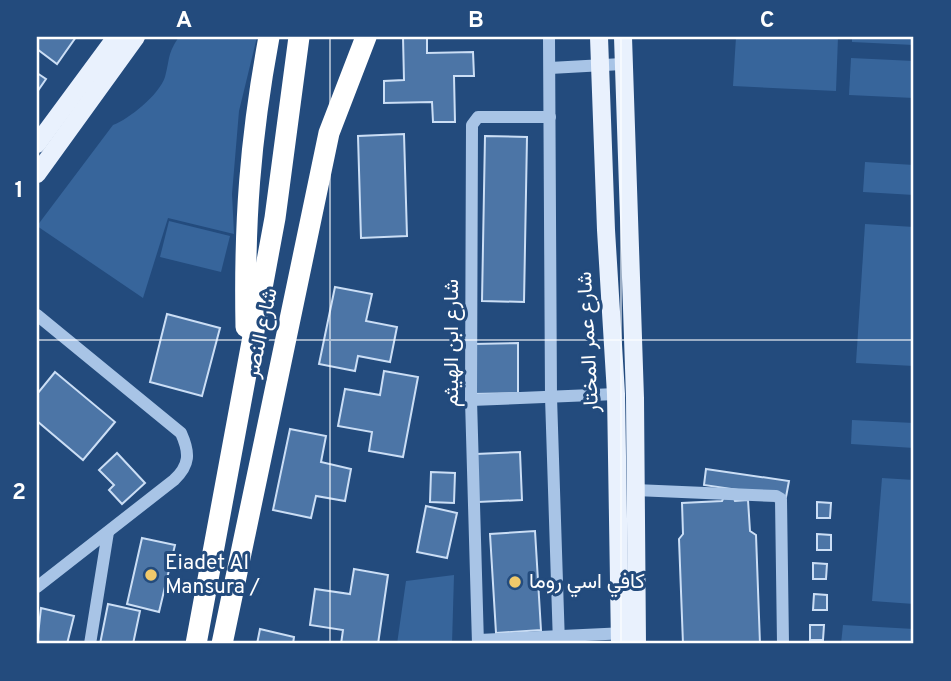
<svg xmlns="http://www.w3.org/2000/svg" width="951" height="681" font-family="Overpass,Vazirmatn,sans-serif">
  <rect width="100%" height="100%" fill="#234b7d"/>
  <g fill="#37659b">
    <path d="M179,37H257L239,111L232,194L234,234L168,218L143,298L37,226L113,125C129,119 159,95 165,77C170,59 167,54 179,37Z"/>
    <path d="M736,37H838L836,91L733,86Z"/>
    <path d="M852,37H914V45L852,42Z"/>
    <path d="M851,58L914,61V98L849,95Z"/>
    <path d="M865,162L914,165V195L863,192Z"/>
    <path d="M169,221L230,236L221,272L160,257Z"/>
    <path d="M865,224L914,227V366L856,363Z"/>
    <path d="M852,420L914,423V448L851,444Z"/>
    <path d="M882,478L914,480V604L872,601Z"/>
    <path d="M454,575L452,644H397L406,581Z"/>
    <path d="M843,625L914,629V644H841Z"/>
  </g>
  <g fill="#4c75a6" stroke="#cbdef5" stroke-width="2">
    <path d="M37,37H76L57,64L37,49Z"/>
    <path d="M403,37H427V53L473,52L474,76H454L455,122H433L432,102L384,103V81L404,80Z"/>
    <path d="M37,73L46,79L37,92Z"/>
    <path d="M404,134L407,236L361,238L358,136Z"/>
    <path d="M485,136L527,137L524,302L482,301Z"/>
    <path d="M335,287L372,294L366,321L397,327L390,362L358,356L355,371L319,364Z"/>
    <path d="M167,314L220,328L202,396L150,382Z"/>
    <path d="M518,343V393L473,394V344Z"/>
    <path d="M384,371L418,377L403,457L369,451L372,432L338,426L345,389L380,395Z"/>
    <path d="M55,372L115,422L83,460L37,421V394Z"/>
    <path d="M290,429L326,436L321,462L351,469L345,501L316,496L311,518L273,510Z"/>
    <path d="M520,452L522,500L478,502L476,454Z"/>
    <path d="M117,453L145,483L122,504L109,490L114,485L99,470Z"/>
    <path d="M706,469L789,481L786,497L704,485Z"/>
    <path d="M431,472L455,473L454,503L430,502Z"/>
    <path d="M733,496L735,501L748,500L750,531L756,535L760,644H683L679,539L683,534L682,503L722,501L724,497Z"/>
    <path d="M817,502L831,503L830,518H817Z"/>
    <path d="M426,506L457,513L447,558L417,552Z"/>
    <path d="M535,531L541,630L496,633L490,534Z"/>
    <path d="M817,534L831,535V550H817Z"/>
    <path d="M142,538L175,545L159,612L127,604Z"/>
    <path d="M813,563L827,564L826,579H813Z"/>
    <path d="M354,569L388,575L378,644H341L343,630L310,625L315,589L350,594Z"/>
    <path d="M814,594L827,595V610H813Z"/>
    <path d="M108,604L140,611L133,644H100Z"/>
    <path d="M41,608L74,616L67,644H37Z"/>
    <path d="M810,625H824L823,640H810Z"/>
    <path d="M260,629L294,637L293,644H257Z"/>
  </g>
  <g fill="none" stroke-linecap="round" stroke-linejoin="round">
    <g stroke="#a8c4e6" stroke-width="12">
      <path d="M549,37L551,397L559,644"/>
      <path d="M550,68L622,64"/>
      <path d="M37,315L181,433C190,453 190,465 174,480L37,587"/>
      <path d="M471,400L616,394"/>
      <path d="M635,490L776,496L781,499L783,644"/>
      <path d="M479,640L626,633"/>
      <path d="M90,644L108,532"/>
      <path d="M478,644L471,400L472,125L478,117H550"/>
    </g>
    <g stroke="#e9f1fd" stroke-width="18">
      <path d="M599,37L606,230L616,394L620,644"/>
      <path d="M623,37L635,398L637,644"/>
      <path d="M37,144L116,37"/>
      <path d="M37,174L136,37"/>
    </g>
    <g stroke="#fff" stroke-width="21">
      <path d="M246,327C244,223 250,139 269,37"/>
      <path d="M196,644L275,218L299,37"/>
      <path d="M222,644L329,133L366,37"/>
    </g>
  </g>
  <path fill="none" stroke="#fff" stroke-width="2" stroke-opacity="0.55" d="M330,37V644M621,37V644M37,340H914"/>
  <g fill="#f0c96b" stroke="#234b7d" stroke-width="2.5">
    <circle cx="151" cy="575" r="7"/>
    <circle cx="515" cy="582" r="7"/>
  </g>
  <g text-anchor="middle" dominant-baseline="central" stroke-width="6" stroke-linejoin="round" paint-order="stroke">
    <g font-size="21" fill="#fff" stroke="#234b7d">
      <text transform="translate(262 333) rotate(-78)">شارع النصر</text>
      <text transform="translate(589 342) rotate(-93)">شارع عمر المختار</text>
      <text transform="translate(452 343) rotate(-90)">شارع ابن الهيثم</text>
    </g>
    <g font-size="21" fill="#fff" stroke="#234b7d" text-anchor="start">
      <text x="165" y="563">Eiadet Al<tspan x="165" dy="24">Mansura /</tspan></text>
      <text x="529" y="582">كافي اسي روما</text>
    </g>
  </g>
  <rect width="951" height="681" fill="none" stroke="#234b7d" stroke-width="77"/>
  <rect x="38" y="38" width="874" height="604" fill="none" stroke="#fff" stroke-width="2.5"/>
  <g font-size="23" text-anchor="middle" font-weight="bold" fill="#fff">
    <text x="184" y="27">A</text>
    <text x="476" y="27">B</text>
    <text x="767" y="27">C</text>
    <text x="19" y="197">1</text>
    <text x="19" y="499">2</text>
  </g>
</svg>
